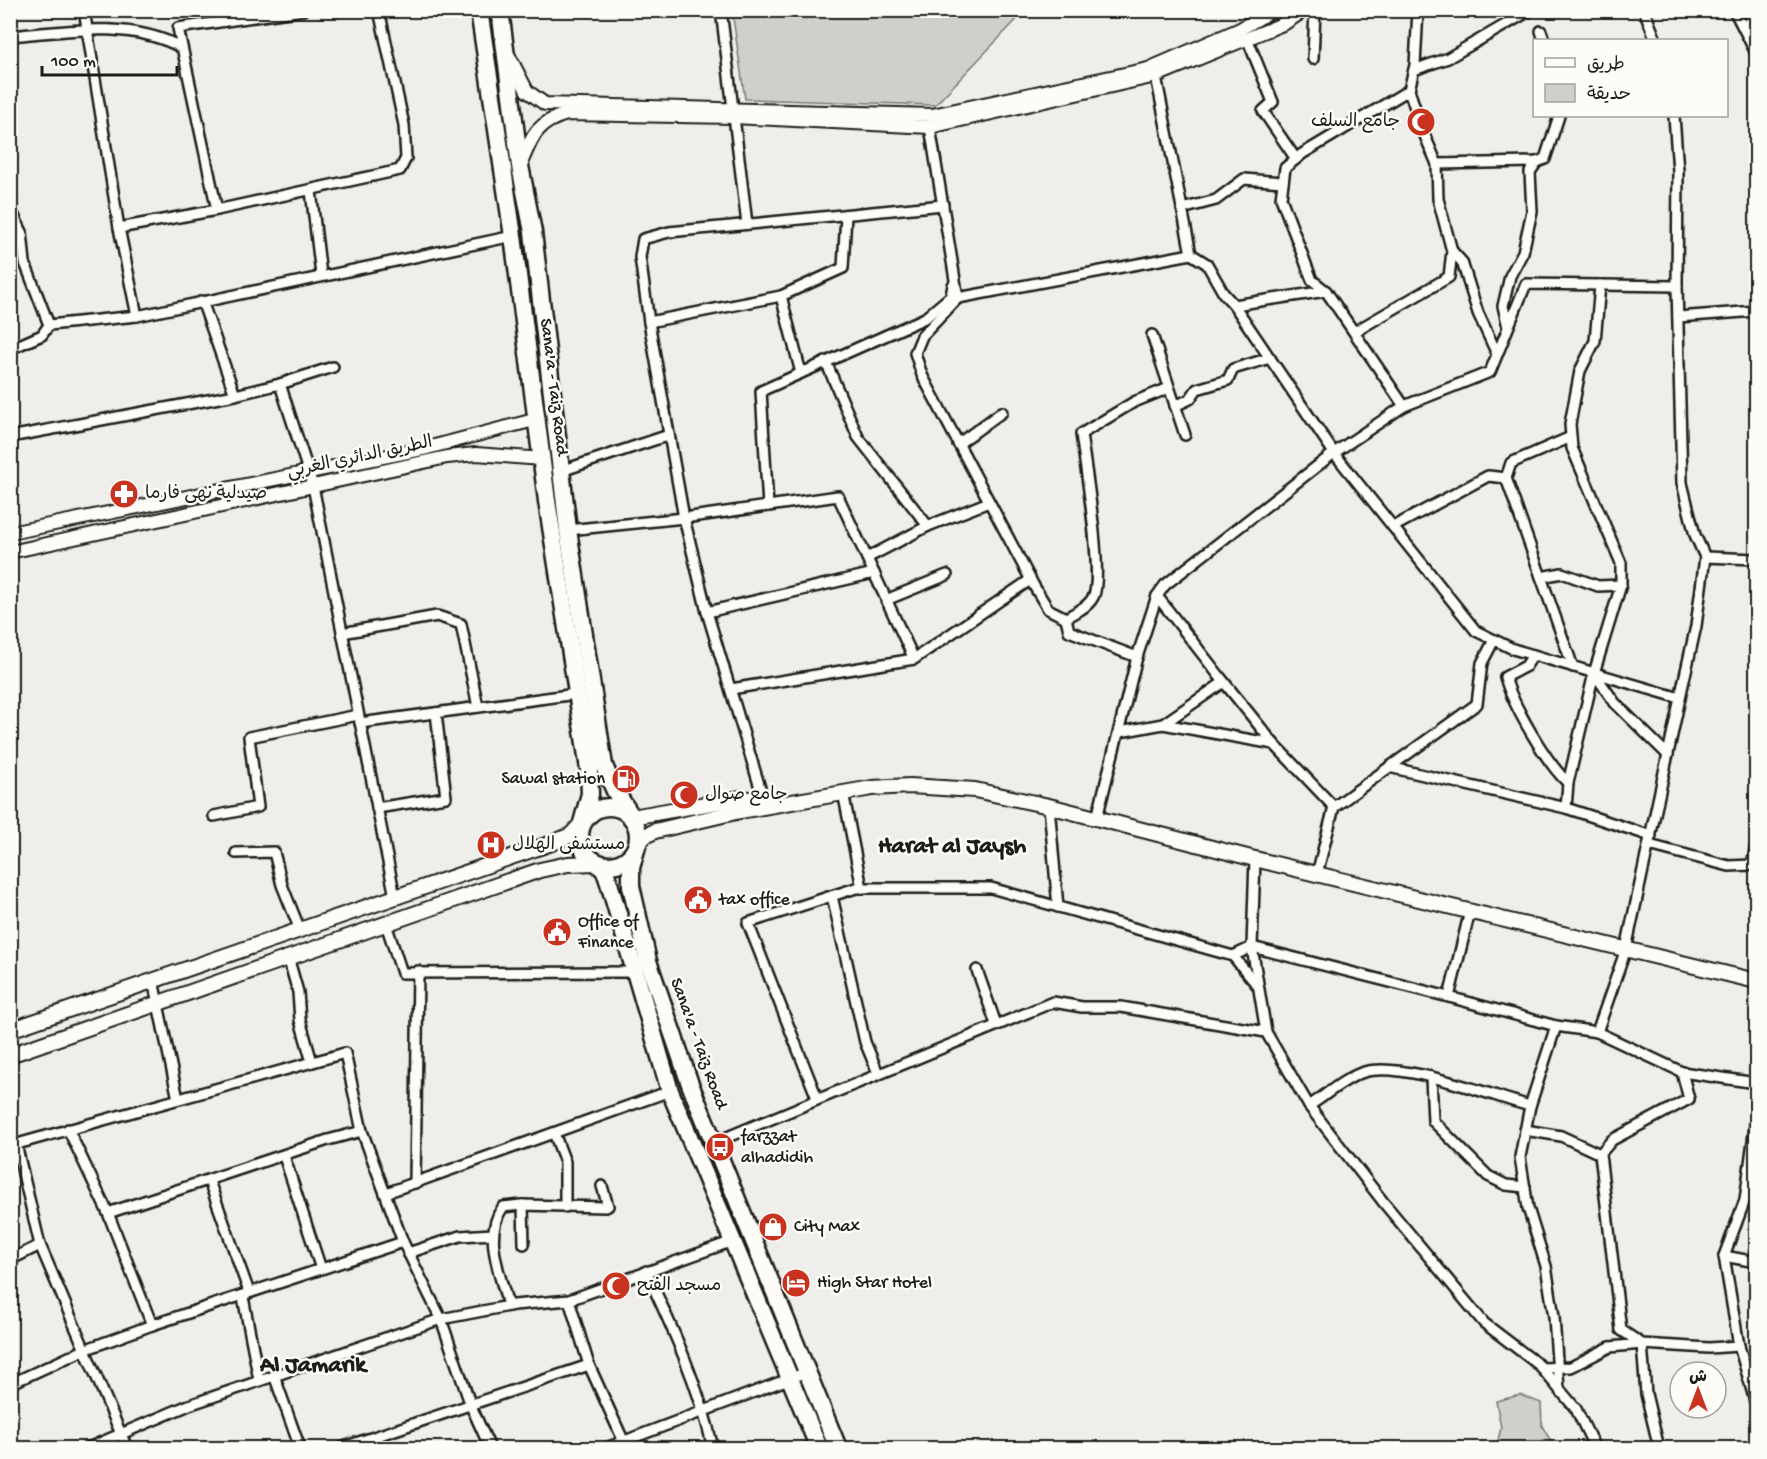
<svg xmlns="http://www.w3.org/2000/svg" width="1767" height="1459" font-family="'Gochi Hand','Playpen Sans Arabic',sans-serif">
  <rect width="100%" height="100%" fill="#f0eeea"/>
  <filter id="ink" filterUnits="userSpaceOnUse"><feTurbulence type="fractalNoise" baseFrequency=".0167" numOctaves="2"/><feDisplacementMap in="SourceGraphic" scale="12" xChannelSelector="R" yChannelSelector="G"/><feConvolveMatrix kernelMatrix="1 2 1 2 8 2 1 2 1" color-interpolation-filters="sRGB"/></filter>
  <g filter="url(#ink)">
    <g fill="#d0cfcc" stroke="#767674" stroke-width="1.5">
      <path d="M732,11V10L1025,11L935,105L745,99Z"/>
      <path d="M1520,1395L1541,1403L1542,1426L1555,1448H1496L1501,1428L1496,1401Z"/>
    </g>
    <g fill="none" stroke-linecap="round" stroke-linejoin="round">
      <g stroke="#1c1c1c" stroke-width="14">
        <g id="street">
          <path d="M84,10L119,228"/>
          <path d="M303,10L178,28L217,210L400,170L406,158L404,125L379,10"/>
          <path d="M721,10L747,224"/>
          <path d="M1644,10L1656,40"/>
          <path d="M1734,10L1756,53"/>
          <path d="M1541,31L1544,40"/>
          <path d="M1746,32L1754,10"/>
          <path d="M10,36C66,31 131,20 182,48"/>
          <path d="M1247,38L1273,102L1263,111L1296,159"/>
          <path d="M1313,59L1315,10"/>
          <path d="M1414,70L1448,58L1531,10"/>
          <path d="M1409,90L1415,65L1418,10"/>
          <path d="M1674,116L1678,171L1677,286"/>
          <path d="M930,127L958,298L1191,254L1156,76"/>
          <path d="M1437,164L1537,162L1545,159L1559,116"/>
          <path d="M10,178L12,211"/>
          <path d="M311,191L321,275"/>
          <path d="M10,208L22,232L25,263L49,325"/>
          <path d="M1182,209L1216,200L1244,179L1283,182"/>
          <path d="M1452,251L1462,262L1478,313L1497,354"/>
          <path d="M1191,254L1207,264L1224,294L1234,305L1334,453L1404,406L1490,372L1526,284L1677,286L1682,483L1695,535L1705,557L1696,626L1680,698"/>
          <path d="M781,296L801,373"/>
          <path d="M958,298L922,336L915,353L922,375L1034,586L1048,609L1066,618C1076,612 1090,606 1094,595C1103,572 1085,464 1081,434L1134,402L1169,388"/>
          <path d="M1234,305L1326,291"/>
          <path d="M137,316L119,228L217,210"/>
          <path d="M1678,317L1756,311"/>
          <path d="M649,322L781,296L843,268L846,215"/>
          <path d="M1508,327L1503,306L1510,276L1523,252L1532,211L1530,172L1537,162"/>
          <path d="M1354,332L1449,277L1452,251L1438,199L1437,164L1422,129L1409,90L1302,154L1285,168L1281,198L1312,280L1326,291L1404,406"/>
          <path d="M1152,335L1185,435"/>
          <path d="M10,349L42,335L49,325L137,316L513,236"/>
          <path d="M826,362L858,437L928,526L989,502"/>
          <path d="M280,384L333,367"/>
          <path d="M235,395L280,384L313,486L395,897"/>
          <path d="M1175,406L1190,399L1197,389L1228,380L1233,369L1270,358"/>
          <path d="M10,437L235,395L202,301"/>
          <path d="M1571,437L1511,463L1506,478L1573,667"/>
          <path d="M958,444L1002,412"/>
          <path d="M561,471L669,435"/>
          <path d="M768,506L761,391L925,318L951,296L953,285"/>
          <path d="M1393,527L1488,476L1506,478"/>
          <path d="M568,530L684,518L707,612L764,801"/>
          <path d="M1705,557L1756,559"/>
          <path d="M867,558L928,526"/>
          <path d="M1541,577L1562,573L1598,586L1621,585"/>
          <path d="M886,600L947,575"/>
          <path d="M707,612L874,573"/>
          <path d="M1066,618L1069,631L1137,657"/>
          <path d="M342,633L437,616L461,624L478,707"/>
          <path d="M1533,655L1526,666L1505,677C1513,706 1546,762 1568,783"/>
          <path d="M914,659L1030,580"/>
          <path d="M1594,673L1615,703L1668,755"/>
          <path d="M1224,682L1274,744L1334,807"/>
          <path d="M731,689L914,659L838,496L684,518L649,322L640,257L643,239L669,232L943,205"/>
          <path d="M360,723L576,694"/>
          <path d="M1163,724L1274,744"/>
          <path d="M1120,732L1163,724L1224,682L1157,596"/>
          <path d="M1389,767L1566,808L1568,783L1594,673L1621,585V563L1572,448L1570,424L1580,371L1595,341L1600,285"/>
          <path d="M843,792L862,888"/>
          <path d="M1049,806L1058,907"/>
          <path d="M377,808L446,797L436,713"/>
          <path d="M1566,808L1651,836"/>
          <path d="M214,816L258,807L249,737L358,715"/>
          <path d="M1097,818L1137,657L1157,596L1165,585L1334,453L1476,631L1513,649L1680,698L1626,949L1597,1032L1556,1026L1449,997L1470,911"/>
          <path d="M1649,845L1729,866L1752,865"/>
          <path d="M1756,845L1752,865H1756"/>
          <path d="M236,853L274,852L282,885L300,930"/>
          <path d="M1255,859L1252,947L1266,1032"/>
          <path d="M1317,874L1334,807L1477,704L1482,663L1494,640"/>
          <path d="M832,896L865,1042L878,1073"/>
          <path d="M386,924L402,973L634,972"/>
          <path d="M1233,956L1252,947L1449,997"/>
          <path d="M288,957L298,992L300,1020L312,1062"/>
          <path d="M977,970L996,1024"/>
          <path d="M153,980L178,1099"/>
          <path d="M1556,1026L1530,1106L1520,1157L1528,1208L1546,1266L1554,1317L1559,1389"/>
          <path d="M1597,1032L1682,1072L1756,1083"/>
          <path d="M1682,1072L1689,1099L1612,1140L1600,1154L1621,1330L1642,1344L1709,1348L1739,1346"/>
          <path d="M1431,1077L1433,1121L1488,1176L1506,1185L1525,1187"/>
          <path d="M817,1098L748,923L856,888H991L1233,956L1257,985"/>
          <path d="M1309,1106C1323,1097 1348,1076 1364,1072C1402,1061 1490,1095 1530,1106"/>
          <path d="M68,1129L108,1213L152,1325"/>
          <path d="M1525,1130L1561,1136L1600,1154"/>
          <path d="M554,1133L565,1162V1207"/>
          <path d="M713,1143L1053,1002L1082,1007H1121L1266,1032L1309,1106L1384,1203L1484,1323L1539,1365L1576,1409L1595,1448"/>
          <path d="M16,1144L40,1245L127,1448"/>
          <path d="M10,1146L345,1053L362,1131L403,1242L441,1319L471,1406L490,1448"/>
          <path d="M284,1156L321,1269"/>
          <path d="M209,1181L249,1292"/>
          <path d="M415,1183L418,971"/>
          <path d="M386,1193L670,1091"/>
          <path d="M523,1205L524,1244"/>
          <path d="M108,1213L328,1140L362,1131"/>
          <path d="M408,1253L460,1236L493,1234"/>
          <path d="M1724,1256L1756,1262"/>
          <path d="M10,1260L40,1245"/>
          <path d="M646,1271C673,1329 699,1386 713,1448"/>
          <path d="M243,1297L259,1380"/>
          <path d="M569,1300L589,1365L624,1442"/>
          <path d="M508,1306C501,1275 482,1236 503,1207L521,1205L606,1207L608,1206L602,1186"/>
          <path d="M1541,1368L1571,1367L1610,1347L1642,1344L1646,1394L1659,1448"/>
          <path d="M274,1375L300,1448"/>
          <path d="M10,1384L84,1350L152,1325L403,1242"/>
          <path d="M1756,1385L1751,1387L1756,1406"/>
          <path d="M1751,1387L1739,1346L1724,1256L1745,1200L1756,1119"/>
          <path d="M88,1448L189,1405L441,1319L514,1305L569,1300L733,1241"/>
          <path d="M341,1448L589,1365"/>
          <path d="M606,1448L807,1372"/>
        </g>
      </g>
      <g stroke="#1c1c1c" stroke-width="16">
        <g id="secondary">
          <path d="M509,56L527,91L545,104L932,115L1148,69L1240,29L1273,10"/>
          <path d="M520,166C532,137 535,123 567,114L734,117L930,127L1156,76L1285,23L1305,10"/>
          <path d="M10,533L427,448L538,419"/>
          <path d="M10,552L447,457L476,454L543,459"/>
        </g>
      </g>
      <g stroke="#1c1c1c" stroke-width="18">
        <g id="primary">
          <path d="M632,817L740,798L768,801"/>
          <path d="M637,846L645,836L655,831L740,811L872,788L910,786L975,790L1049,806L1255,859L1756,981"/>
          <path d="M10,1030L552,843L571,835L582,823"/>
          <path d="M10,1055L540,870L568,864L597,863"/>
        </g>
      </g>
      <g stroke="#1c1c1c" stroke-width="21">
        <g id="highway">
          <path d="M479,10L513,236L547,501L589,769L590,794L582,823"/>
          <path d="M500,10L520,166L533,232L568,530L604,766L615,791L632,817"/>
          <circle cx="609" cy="836" r="29"/>
          <path d="M637,846L631,868V886L648,961L690,1084L838,1448"/>
          <path d="M597,863L605,871L609,883L670,1091L819,1448"/>
        </g>
      </g>
      <use href="#street" stroke="#fdfcf7" stroke-width="9"/>
      <use href="#secondary" stroke="#fdfcf7" stroke-width="12"/>
      <use href="#primary" stroke="#fdfcf7" stroke-width="14"/>
      <use href="#highway" stroke="#fdfcf7" stroke-width="16"/>
    </g>
  </g>
  <defs>
    <g id="mosque-disc" transform="scale(1.5)"><circle r="9.5" fill="#c8321e" stroke="#fdfcf7"/><path d="M3.5-4.9A6 6 0 1 0 3.5 4.9A5 5 0 1 1 3.5-4.9Z" fill="#fff"/></g>
    <g id="pharmacy-disc" transform="scale(1.5)"><circle r="9.5" fill="#c8321e" stroke="#fdfcf7"/><path d="M-2-6h4v4h4v4h-4v4h-4v-4h-4v-4h4Z" fill="#fff"/></g>
    <g id="fuel-disc" transform="scale(1.5)"><circle r="9.5" fill="#c8321e" stroke="#fdfcf7"/><path d="M-5.5-6h7V0h2V4h1.3V-2.5L3-4.5l.8-.8L6-3V5H2.5V1h-1V6h-7ZM-4.2-4.7v3.2H.2V-4.7Z" fill="#fff"/></g>
    <g id="hospital-disc" transform="scale(1.5)"><circle r="9.5" fill="#c8321e" stroke="#fdfcf7"/><path d="M-5-5h3v3.5h4V-5h3V5h-3V1.5h-4V5h-3Z" fill="#fff"/></g>
    <g id="civic-disc" transform="scale(1.5)"><circle r="9.5" fill="#c8321e" stroke="#fdfcf7"/><path d="M-.6-6.5H3V-4.5H.6V-3L4-1V1h2V6H-6V1h2V-1L-.6-3ZM-1.2 2.5V6h2.4V2.5Z" fill="#fff"/></g>
    <g id="bus-disc" transform="scale(1.5)"><circle r="9.5" fill="#c8321e" stroke="#fdfcf7"/><path d="M-5-6H5V4H4V6H2V4H-2V6H-4V4H-5ZM-3.5-4V0h7V-4ZM-3.5 1.2v1.5H-2V1.2ZM2 1.2v1.5H3.5V1.2Z" fill="#fff"/></g>
    <g id="shop-disc" transform="scale(1.5)"><circle r="9.5" fill="#c8321e" stroke="#fdfcf7"/><path d="M-5-2.5h2.3a2.7 3.5 0 0 1 5.4 0H5L5.5 6h-11ZM-1.5-2.5h3a1.5 2.3 0 0 0-3 0Z" fill="#fff"/></g>
    <g id="hotel-disc" transform="scale(1.5)"><circle r="9.5" fill="#c8321e" stroke="#fdfcf7"/><path d="M-6-4.5h1.5V1H6V5H4.5V3h-9V5H-6ZM-4 0a1.8 1.8 0 1 1 3.6 0ZM.5 0V-2.5h3Q6-2.5 6 0Z" fill="#fff"/></g>
  </defs>
  <g fill-rule="evenodd">
    <use href="#mosque-disc" x="1421" y="122"/>
    <use href="#pharmacy-disc" x="124" y="494"/>
    <use href="#fuel-disc" x="626" y="779"/>
    <use href="#mosque-disc" x="684" y="795"/>
    <use href="#hospital-disc" x="491" y="845"/>
    <use href="#civic-disc" x="698" y="900"/>
    <use href="#civic-disc" x="557" y="932"/>
    <use href="#bus-disc" x="720" y="1147"/>
    <use href="#shop-disc" x="773" y="1227"/>
    <use href="#hotel-disc" x="796" y="1283"/>
    <use href="#mosque-disc" x="616" y="1286"/>
  </g>
  <g text-anchor="middle" dominant-baseline="central" stroke-width="5" stroke-linejoin="round" paint-order="stroke">
    <g font-size="18" fill="#1c1c1c" stroke="#fdfcf7" text-anchor="start">
      <text x="1400" y="122" text-anchor="end">جامع السلف</text>
      <text x="145" y="494">صيدلية نهى فارما</text>
      <text x="605" y="779" text-anchor="end">Sawal station</text>
      <text x="705" y="795">جامع صوال</text>
      <text x="512" y="845">مستشفى الهلال</text>
      <text x="719" y="900">tax office</text>
      <text x="578" y="922">Office of<tspan x="578" dy="21">Finance</tspan></text>
      <text x="741" y="1137">farzzat<tspan x="741" dy="21">alhadidih</tspan></text>
      <text x="794" y="1227">City Max</text>
      <text x="817" y="1283">High Star Hotel</text>
      <text x="637" y="1286">مسجد الفتح</text>
    </g>
    <g font-size="18" fill="#1c1c1c" stroke="#fdfcf7">
      <text transform="translate(553 387) rotate(83)">Sana'a - Taiz Road</text>
      <text transform="translate(360 458) rotate(-12)">الطريق الدائري الغربي</text>
      <text transform="translate(698 1044) rotate(70)">Sana'a - Taiz Road</text>
    </g>
    <g font-size="24" font-weight="bold" fill="#1c1c1c" stroke="#fdfcf7">
      <text x="952" y="847">Harat al Jaysh</text>
      <text x="313" y="1366">Al Jamarik</text>
    </g>
  </g>
  <rect width="1767" height="1459" fill="none" stroke="#fdfcf7" stroke-width="36"/>
  <rect x="18" y="18" width="1731" height="1423" fill="none" stroke="#1c1c1c" stroke-width="2" filter="url(#ink)"/>
  <rect x="1533" y="39" width="195" height="78" fill="#fdfcf7" stroke="#a3a29f" stroke-width="1.5"/>
  <rect x="1545" y="58" width="30" height="9" fill="#fdfcf7" stroke="#a3a29f" stroke-width="1.5"/>
  <text x="1587" y="69" font-size="18" fill="#1c1c1c">طريق</text>
  <rect x="1545" y="84" width="30" height="18" fill="#d0cfcc" stroke="#a3a29f" stroke-width="1.5"/>
  <text x="1587" y="99" font-size="18" fill="#1c1c1c">حديقة</text>
  <g transform="translate(1698 1390)"><circle r="28" fill="#fdfcf7" stroke="#a3a29f" stroke-width="1.5"/>
  <path d="M0-4.5L10 22L0 15L-10 22Z" fill="#c8321e"/>
  <text y="-9" font-size="16" font-weight="bold" text-anchor="middle" fill="#1c1c1c">ش</text>
  </g>
  <path d="M42 66v9h135v-9" fill="none" stroke="#1c1c1c" stroke-width="3"/>
  <text x="51" y="66" font-size="18" fill="#1c1c1c" stroke="#fdfcf7" stroke-width="4.5" paint-order="stroke">100 m</text>
</svg>
